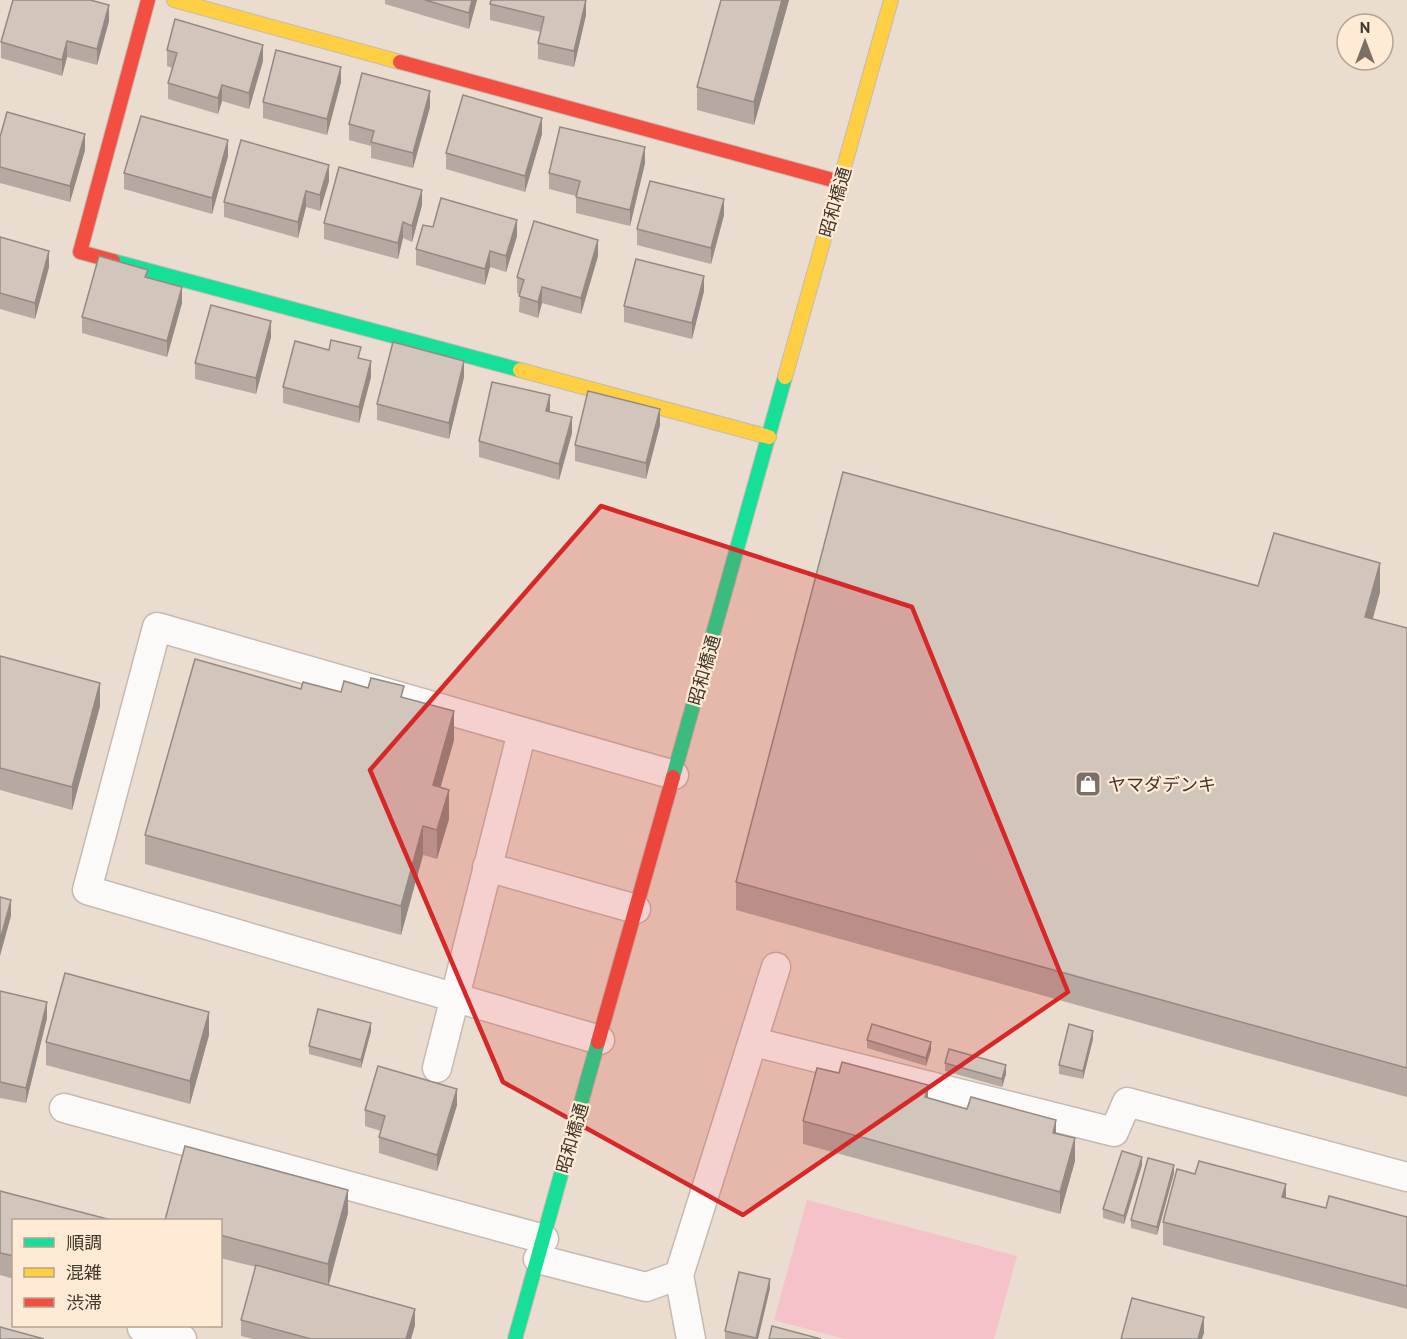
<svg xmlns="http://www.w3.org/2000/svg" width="1407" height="1339" font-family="'PT Sans','Noto Sans JP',sans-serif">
  <rect width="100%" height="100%" fill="#eadcce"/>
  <path fill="#f4c2c8" d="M807,1200L1017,1256L994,1339H845L774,1320Z"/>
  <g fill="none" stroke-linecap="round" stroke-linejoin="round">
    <g stroke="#c5baaf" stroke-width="31">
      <g id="lane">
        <path d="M487,867L636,909"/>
        <path d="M600,1040L87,890L157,627L674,775"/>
        <path d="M754,1042L1114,1132L1127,1102L1407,1177"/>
        <path d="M437,1068L522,732"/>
        <path d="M64,1108L544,1239"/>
        <path d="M538,1259L646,1287L679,1275L776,967"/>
        <path d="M679,1275L691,1339"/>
        <path d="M142,1328L182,1339"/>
      </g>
    </g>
    <g stroke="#c5baaf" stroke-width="16">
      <g id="fast">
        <path d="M113,261L520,370"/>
        <path d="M673,777L785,377"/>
        <path d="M515,1339L598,1042"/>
      </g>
    </g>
    <g stroke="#c5baaf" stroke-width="16">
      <g id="slow">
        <path d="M174,0L400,62"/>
        <path d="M520,370L769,437"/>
        <path d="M785,377L891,0"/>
      </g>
    </g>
    <g stroke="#c5baaf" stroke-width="16">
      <g id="jam">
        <path d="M400,62L840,182"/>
        <path d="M113,261L80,252L148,0"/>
        <path d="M598,1042L673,777"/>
      </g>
    </g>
    <use href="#lane" stroke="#fcfaf8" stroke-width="28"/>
    <use href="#fast" stroke="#16e098" stroke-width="14"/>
    <use href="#slow" stroke="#ffcf43" stroke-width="14"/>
    <use href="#jam" stroke="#f24e42" stroke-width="14"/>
  </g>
  <g fill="#b5a9a2">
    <path d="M385,0H477L469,29L385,4Z"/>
    <path d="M721,0H789L754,125L697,110V87Z"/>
    <path d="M490,4L586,15L574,67L538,59V43L541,32L490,20Z"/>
    <path d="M109,21L97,65L67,57L62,76L1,58V42Z"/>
    <path d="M167,50L263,61L249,109L222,101L218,114L168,99V83L172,68L167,66Z"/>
    <path d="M341,82L327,135L263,118V102Z"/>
    <path d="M430,107L413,168L371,158V146L349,140V124Z"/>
    <path d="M542,134L525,192L446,169V153Z"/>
    <path d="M0,137L85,150L70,202L0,183Z"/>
    <path d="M228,156L212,214L124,189V173Z"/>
    <path d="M645,163L630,226L576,213V196L549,189V173Z"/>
    <path d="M329,181L320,211L306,207L298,238L224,217V202Z"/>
    <path d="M422,205L412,242L403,238L398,259L324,239V223Z"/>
    <path d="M724,215L711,264L637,245V229Z"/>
    <path d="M433,227L517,236L506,272L490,267L485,285L416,265V249Z"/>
    <path d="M0,237L49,267L35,319L0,309Z"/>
    <path d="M598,256L581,314L542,303L538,318L519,312L520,294L517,293V277Z"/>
    <path d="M148,278L182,303L167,357L82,333V317Z"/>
    <path d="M704,291L692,339L624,322V306Z"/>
    <path d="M271,337L256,394L195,379V363Z"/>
    <path d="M361,358L371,377L359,423L283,403V387Z"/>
    <path d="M464,377L449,439L377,420V404Z"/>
    <path d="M550,410V412L572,433L559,480L479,457V441Z"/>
    <path d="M660,425L646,479L575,461V445Z"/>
    <path d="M1258,586L1380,592L1373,619L1407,628V1097L736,910V882Z"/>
    <path d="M0,656L100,706L72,810L0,790Z"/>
    <path d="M301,689L404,698L454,740L440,788L449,819L437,859L423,855L401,935L145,864V835Z"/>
    <path d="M0,991L47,1018L26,1103L0,1098Z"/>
    <path d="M371,1031L361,1068L309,1054V1046Z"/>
    <path d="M209,1035L190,1104L46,1065V1042Z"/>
    <path d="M1093,1039L1083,1079L1059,1074V1065Z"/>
    <path d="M867,1040L931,1050L926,1066L867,1048Z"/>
    <path d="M945,1063L1006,1074L1002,1087L945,1071Z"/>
    <path d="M928,1098L1056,1134L1075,1161L1060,1214L803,1144V1121Z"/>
    <path d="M457,1105L437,1171L379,1153V1137L381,1131L365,1126V1110Z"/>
    <path d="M185,1146L348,1213L329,1285L415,1325L411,1339H253L241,1336V1320L256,1267L220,1258V1221H165Z"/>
    <path d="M1142,1165L1124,1224L1103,1218V1209Z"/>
    <path d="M1174,1173L1157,1235L1131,1228V1220Z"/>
    <path d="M0,1191L14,1221V1279L0,1275Z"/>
    <path d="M1286,1198L1326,1208L1407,1217V1309L1163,1245V1222Z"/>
    <path d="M770,1288L758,1339H725V1331Z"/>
  </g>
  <g fill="#938a84">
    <path d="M472,0H477L469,29V13Z"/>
    <path d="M586,0V15L574,67V51Z"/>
    <path d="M782,0H789L754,125V102Z"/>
    <path d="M109,5V21L97,65V49Z"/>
    <path d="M67,41V57L62,76V60Z"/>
    <path d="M263,45V61L249,109V93Z"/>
    <path d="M341,67V82L327,135V119Z"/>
    <path d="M222,85V101L218,114V98Z"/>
    <path d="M430,91V107L413,168V153Z"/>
    <path d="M542,118V134L525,192V176Z"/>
    <path d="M85,134V150L70,202V186Z"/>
    <path d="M228,140V156L212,214V198Z"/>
    <path d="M645,147V163L630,226V210Z"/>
    <path d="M329,165V181L320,211V195Z"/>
    <path d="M422,190V205L412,242V226Z"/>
    <path d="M306,191V207L298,238V222Z"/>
    <path d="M724,199V215L711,264V248Z"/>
    <path d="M517,220V236L506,272V256Z"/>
    <path d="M403,222V238L398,259V243Z"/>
    <path d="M598,240V256L581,314V298Z"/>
    <path d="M49,251V267L35,319V303Z"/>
    <path d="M490,251V267L485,285V269Z"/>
    <path d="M704,276V291L692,339V323Z"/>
    <path d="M182,287V303L167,357V341Z"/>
    <path d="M542,287V303L538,318V302Z"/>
    <path d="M271,321V337L256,394V378Z"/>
    <path d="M371,361V377L359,423V407Z"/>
    <path d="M464,361V377L449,439V423Z"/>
    <path d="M550,395V410L546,427V411Z"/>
    <path d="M660,409V425L646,479V463Z"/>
    <path d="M572,417V433L559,480V464Z"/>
    <path d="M1380,563V592L1365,645V617Z"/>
    <path d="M100,683V706L72,810V787Z"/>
    <path d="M454,711V740L433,814V785Z"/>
    <path d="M449,790V819L437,859V830Z"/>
    <path d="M423,826V855L401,935V906Z"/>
    <path d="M11,900V916L0,956V940Z"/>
    <path d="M47,1002V1018L26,1103V1088Z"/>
    <path d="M209,1012V1035L190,1104V1081Z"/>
    <path d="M371,1023V1031L361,1068V1060Z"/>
    <path d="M1093,1031V1039L1083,1079V1071Z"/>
    <path d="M931,1042V1050L926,1066V1058Z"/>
    <path d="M1006,1065V1074L1002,1087V1079Z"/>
    <path d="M928,1085V1108L925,1097Z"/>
    <path d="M457,1089V1105L437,1171V1155Z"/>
    <path d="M1056,1120V1143L1053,1133Z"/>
    <path d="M1075,1138V1161L1060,1214V1192Z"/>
    <path d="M1142,1157V1165L1124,1224V1216Z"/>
    <path d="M1174,1165V1173L1157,1235V1227Z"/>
    <path d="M1286,1184V1206L1282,1197Z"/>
    <path d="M348,1190V1213L328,1287V1264Z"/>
    <path d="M770,1279V1288L758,1339H756Z"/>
    <path d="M415,1309V1325L411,1339H406Z"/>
    <path d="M1204,1317V1333L1202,1339H1198Z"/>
  </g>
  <g fill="#d2c5bc" stroke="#938a84" stroke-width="1.5">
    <path d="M13,0H90L109,5L97,49L67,41L62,60L1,42Z"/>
    <path d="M425,0H472L469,13Z"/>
    <path d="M491,0H586L574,51L538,43L544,17L490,4Z"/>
    <path d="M721,0H782L754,102L697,87Z"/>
    <path d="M175,19L263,45L249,93L222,85L218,98L168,83L177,53L167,50Z"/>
    <path d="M276,50L341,67L327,119L263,102Z"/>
    <path d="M362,73L430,91L413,153L371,142L374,131L349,124Z"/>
    <path d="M463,95L542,118L525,176L446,153Z"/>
    <path d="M7,112L85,134L70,186L0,167V137Z"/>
    <path d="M141,116L228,140L212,198L124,173Z"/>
    <path d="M560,127L645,147L630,210L576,197L580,181L549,173Z"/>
    <path d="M241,140L329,165L320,195L306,191L298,222L224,202Z"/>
    <path d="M339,167L422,190L412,226L403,222L398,243L324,223Z"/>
    <path d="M650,181L724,199L711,248L637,229Z"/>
    <path d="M441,198L517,220L506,256L490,251L485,269L416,249L423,225L433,227Z"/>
    <path d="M534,221L598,240L581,298L542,287L538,302L519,296L524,280L517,277Z"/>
    <path d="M0,237L49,251L35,303L0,293Z"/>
    <path d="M99,256L148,270L145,277L182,287L167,341L82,317Z"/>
    <path d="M636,259L704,276L692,323L624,306Z"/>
    <path d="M211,305L271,321L256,378L195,363Z"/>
    <path d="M331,340L361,347L358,358L371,361L359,407L283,387L295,341L329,350Z"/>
    <path d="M393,342L464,361L449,423L377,404Z"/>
    <path d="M492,382L550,395L546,411L572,417L559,464L479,441Z"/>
    <path d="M588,391L660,409L646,463L575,445Z"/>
    <path d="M843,472L1258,586L1274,533L1380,563L1365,617L1407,628V1068L736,882Z"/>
    <path d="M0,656L100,683L72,787L0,768Z"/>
    <path d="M195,659L301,689L303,682L341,692L344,681L368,688L371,678L404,686L401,697L454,711L433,785L449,790L437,830L423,826L401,906L145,835Z"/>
    <path d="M0,897L11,900L0,940Z"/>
    <path d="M65,973L209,1012L190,1081L46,1042Z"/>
    <path d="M0,991L47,1002L26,1088L0,1082Z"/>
    <path d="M318,1009L371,1023L361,1060L309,1046Z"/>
    <path d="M872,1024L931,1042L926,1058L867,1040Z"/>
    <path d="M1069,1024L1093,1031L1083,1071L1059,1065Z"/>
    <path d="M949,1049L1006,1065L1002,1079L945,1063Z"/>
    <path d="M842,1062L928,1085L925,1097L967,1109L971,1097L1056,1120L1053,1133L1075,1138L1060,1192L803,1121L817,1068L839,1073Z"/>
    <path d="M378,1066L457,1089L437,1155L379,1137L385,1116L365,1110Z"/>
    <path d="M185,1146L348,1190L328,1264L220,1235V1221H168L165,1220Z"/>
    <path d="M1122,1151L1142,1157L1124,1216L1103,1209Z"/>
    <path d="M1148,1158L1174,1165L1157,1227L1131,1220Z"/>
    <path d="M1199,1161L1286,1184L1282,1197L1326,1208L1329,1196L1407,1217V1286L1163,1222L1177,1169L1195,1174Z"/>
    <path d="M0,1191L115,1221H14V1256L0,1253Z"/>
    <path d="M256,1265L415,1309L406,1339H311L241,1320Z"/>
    <path d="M739,1272L770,1279L756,1338L725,1331Z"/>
    <path d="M1132,1298L1204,1317L1198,1339H1121Z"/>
    <path d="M772,1326L821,1339H769Z"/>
    <path d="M0,1327L44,1339H0Z"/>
  </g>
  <path fill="#d62828" fill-opacity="0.2" stroke="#d62828" stroke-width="4.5" stroke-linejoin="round" d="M601,506L912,607L1068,992L743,1215L503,1082L370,770Z"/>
  <defs>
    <g id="shop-square" transform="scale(1.35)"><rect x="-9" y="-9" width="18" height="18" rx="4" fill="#7c7065" stroke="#ffebd5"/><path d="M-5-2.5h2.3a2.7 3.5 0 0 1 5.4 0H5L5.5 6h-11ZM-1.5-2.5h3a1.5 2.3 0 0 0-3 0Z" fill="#fff"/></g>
  </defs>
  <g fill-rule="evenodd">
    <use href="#shop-square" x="1088" y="784"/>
  </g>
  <g text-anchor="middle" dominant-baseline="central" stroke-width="4.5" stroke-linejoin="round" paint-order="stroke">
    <g font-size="18" fill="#40362c" stroke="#ffebd5">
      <text transform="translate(835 202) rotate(-74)">昭和橋通</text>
      <text transform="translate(704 670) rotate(-74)">昭和橋通</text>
      <text transform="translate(572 1138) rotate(-74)">昭和橋通</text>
    </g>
    <g font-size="18" fill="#40362c" stroke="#ffebd5" text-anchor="start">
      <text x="1108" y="784">ヤマダデンキ</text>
    </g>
  </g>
  <rect x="12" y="1219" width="210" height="108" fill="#ffebd5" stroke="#b3a391" stroke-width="1.5"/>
  <rect x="24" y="1238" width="30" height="9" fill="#16e098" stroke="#b3a391" stroke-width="1.5"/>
  <text x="66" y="1249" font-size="18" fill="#40362c">順調</text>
  <rect x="24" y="1268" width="30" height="9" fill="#ffcf43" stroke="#b3a391" stroke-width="1.5"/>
  <text x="66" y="1279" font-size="18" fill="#40362c">混雑</text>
  <rect x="24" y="1298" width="30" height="9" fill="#f24e42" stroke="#b3a391" stroke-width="1.5"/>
  <text x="66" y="1309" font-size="18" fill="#40362c">渋滞</text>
  <g transform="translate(1365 42)"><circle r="28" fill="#ffebd5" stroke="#b3a391" stroke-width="1.5"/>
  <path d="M0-4.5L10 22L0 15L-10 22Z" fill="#7c7065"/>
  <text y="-9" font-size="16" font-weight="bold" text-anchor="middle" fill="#40362c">N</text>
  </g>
</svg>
